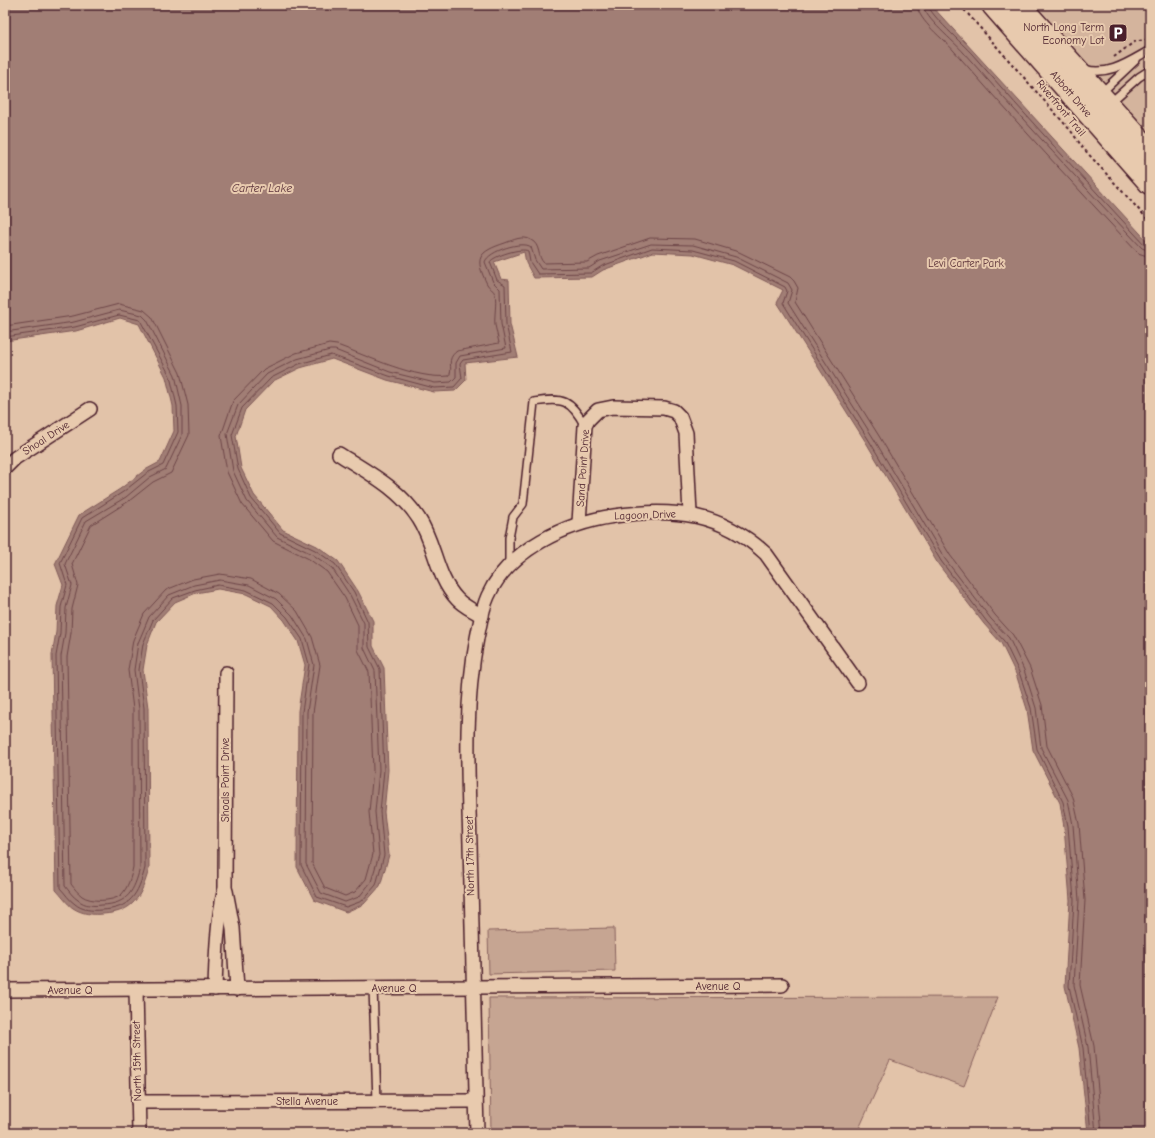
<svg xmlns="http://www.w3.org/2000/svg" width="1155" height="1138" font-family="'Comic Neue',sans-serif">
  <rect width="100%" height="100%" fill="#e2c3a9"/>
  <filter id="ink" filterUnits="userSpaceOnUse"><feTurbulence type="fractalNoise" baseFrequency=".025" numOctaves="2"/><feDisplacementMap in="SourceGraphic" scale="8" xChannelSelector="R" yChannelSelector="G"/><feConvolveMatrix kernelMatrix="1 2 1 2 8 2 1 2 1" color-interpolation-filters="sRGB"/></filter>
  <g filter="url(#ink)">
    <path fill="#d4b49d" d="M1037,5H1150V132L1081,55Z"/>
    <g fill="#c6a592" stroke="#88625e">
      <path d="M614,928L615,971L489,974L488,931Z"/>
      <path d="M998,997L964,1086L890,1060L857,1133H491L489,998Z"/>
    </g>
    <path fill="#a17e74" stroke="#7e5857" d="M5,5H931L1150,244V1133H1088L1079,1048L1065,986L1070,900L1064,827L1060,803L1033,750L1027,709L1016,674L1001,643L984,624L938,564L867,444L777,302L783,290L733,265L693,254L653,252L603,270L592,277L534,278L526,263L524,252L494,262L501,279L509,280L510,324L518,357L465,363L466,380L455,391L434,392L387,380L332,359L300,368L273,381L245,410L236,436L241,468L254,495L283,530L317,546L338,561L358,591L373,621V646L384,668L388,770L384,812L389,855L380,886L364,904L346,912L314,900L297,867L298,711L305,665L298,641L284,620L271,606L246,594L218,589L196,593L175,602L156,622L147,645L143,670L148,708L149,869C141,897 134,912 103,914C93,915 82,914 73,908C67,904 61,895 56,890L52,655L56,632L57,606L63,585L55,564L79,515L120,489L145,470L160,462L174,431L173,406L166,377L139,324L120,318L76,331L5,341Z"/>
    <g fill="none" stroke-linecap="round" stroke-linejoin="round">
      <g stroke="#6d4548" stroke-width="1">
        <path d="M917,5C918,21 944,39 954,51C1014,120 1076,187 1138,253L1150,257"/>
        <path d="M923,5C924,18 955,42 964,53C1022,119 1082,184 1142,248L1150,251"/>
        <path d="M928,5C929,14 964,45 972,54C1028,119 1087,182 1145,245L1150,246"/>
        <path d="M5,326L73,316L119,304L144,310L152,317L180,373L188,405L189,435L171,473L153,482L129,501L91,525L72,564L78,585L72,609L71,633L67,657L71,884C74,888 78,893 82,896C90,902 112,902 121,895C128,888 131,877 133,867V709L128,670L133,640L144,614L166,590L193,579L220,574L251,579L279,594L297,611L312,637L320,665L313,713L312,863L325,888L345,896L355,892L366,879L373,854L369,812L373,770L369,672L358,650V625L345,598L327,572L309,559L273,541L242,504L227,472L221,436L233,401L264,369L296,353L329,344L337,345C368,356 416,380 449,376C454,367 445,360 457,351L499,343C498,337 496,331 495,325C494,315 497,303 495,294C494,290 489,288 487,284C474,258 478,252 505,243C513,240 523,235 531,240C541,245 537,257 544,263L587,262L598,256L650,238L695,239L739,252L790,277L794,281L798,288L795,302L879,436L950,555L995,615L1013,635L1030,668L1042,705L1047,746L1073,797L1079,824L1085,900L1080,985L1094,1046L1102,1133"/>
        <path d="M5,332L74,322L119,310L142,315L147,320L175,375L182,406V435L166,469L150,477L126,497L86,521L65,564L72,585L66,608L65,633L61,656L65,886C69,891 73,897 78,900C85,906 94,906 102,905C128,904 134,891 140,868L139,709L134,670L138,643L149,617L169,595L194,585L220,580L249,585L276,599L292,615L307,639L314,665L307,712L306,864L321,893L345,902L359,897L371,882L379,855L375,812L379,770L375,671L364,648V623L350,595L332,568L312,554L277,537L247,501L233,471L227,434L238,405L267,374L297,359L330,350H335L390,372L435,383L451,382L456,377V363L460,356L506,348L501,324L500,289L493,282L485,262C488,251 523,240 531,247L535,260L541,269L589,268L600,261L651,244L693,245L736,257L788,283L792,290L788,303L874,439L945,559L991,619L1009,638L1024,670L1036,708L1041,748L1068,800L1073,825L1079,900L1074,985L1088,1047L1096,1133"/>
        <path d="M5,337L75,327L119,315L140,320L170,376L177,406L178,432L163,465L147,473L123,492L82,518L60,563L67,585L61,607L60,633L56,656L60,888C65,893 69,900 75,904C82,910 92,911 101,910C130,909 138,895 145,868L144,708L139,670L143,644L153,620L173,598L195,590L218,585L246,590L273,603L287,617L302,639L309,664L302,712L301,865L317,897L346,907L362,901L376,885L384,855L380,812L384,770L380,669L369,647L368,622L354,592L335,564L315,550L280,533L251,498L238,469L232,435L242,408L271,378L299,364L331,355L389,376L434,388L454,387L462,378L460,364L463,360L512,352L506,324L505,285L497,280L490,262C493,256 522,247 528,251L530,262L538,274L591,273L602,266L652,248L693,250L734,261L785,287L787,291L783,303L870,442L941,561L987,622L1004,641L1019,672L1031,708L1037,749L1063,802L1068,826L1074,900L1069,986L1083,1048L1091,1133"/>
      </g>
      <g stroke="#4a1f2b" stroke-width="10">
        <g id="service">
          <path d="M1085,69C1108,77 1130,61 1150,50"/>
          <path d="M1101,93L1136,60"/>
          <path d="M1110,103L1139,77L1150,70"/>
          <path d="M509,565V538L513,517L523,504L534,402C563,397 571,400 585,426"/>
          <path d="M373,988L377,1101"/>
        </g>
      </g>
      <g stroke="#4a1f2b" stroke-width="16">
        <g id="minor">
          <path d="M339,454C369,473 400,489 419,519C435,543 436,577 457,599C463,606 473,610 482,616"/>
          <path d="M5,468L15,458L90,409"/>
          <path d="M579,523L585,426L588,420L598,410L613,407L664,408L674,411L680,417L686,433L690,514"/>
          <path d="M226,891L233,928L237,989"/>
          <path d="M136,989L139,1133"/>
          <path d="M215,989C216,955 217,921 225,888L226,673"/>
          <path d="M5,990L782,985"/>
          <path d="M138,1102L476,1101"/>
          <path d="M477,1133C475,1037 472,940 470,844C468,776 464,705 477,638C480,624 482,609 488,596C509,549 567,523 614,516C673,507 722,513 766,554L858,683"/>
        </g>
      </g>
      <g stroke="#4a1f2b" stroke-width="25">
        <g id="trunk">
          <path d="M993,5L1150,183"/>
          <path d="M1019,5L1150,151"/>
        </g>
      </g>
      <g stroke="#4a1f2b" stroke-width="2" stroke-dasharray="3 3" stroke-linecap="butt">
        <path d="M960,5L1071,131L1083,148L1150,222"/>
        <path d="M1114,57L1134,42L1150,39"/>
      </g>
      <use href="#service" stroke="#e8caae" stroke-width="7"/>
      <use href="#minor" stroke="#e8caae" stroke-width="13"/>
      <use href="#trunk" stroke="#e8caae" stroke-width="22"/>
    </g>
  </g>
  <defs>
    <g id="parking-square" transform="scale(1)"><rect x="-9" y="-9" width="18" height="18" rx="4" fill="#4a1f2b" stroke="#e8caae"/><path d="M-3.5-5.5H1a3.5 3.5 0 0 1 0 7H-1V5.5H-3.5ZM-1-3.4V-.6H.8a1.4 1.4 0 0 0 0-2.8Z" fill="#fff"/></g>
  </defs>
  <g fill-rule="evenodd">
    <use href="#parking-square" x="1118" y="33"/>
  </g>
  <g text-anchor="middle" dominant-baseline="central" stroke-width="4" stroke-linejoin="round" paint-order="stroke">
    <g font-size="11" fill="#4a1f2b" stroke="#e8caae" text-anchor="end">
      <text x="1104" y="27">North Long Term<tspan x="1104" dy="13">Economy Lot</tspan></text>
    </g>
    <g font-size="11" fill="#4a1f2b" stroke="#e8caae">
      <text transform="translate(1071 94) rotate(49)">Abbott Drive</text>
      <text transform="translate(1061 108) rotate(50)">Riverfront Trail</text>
      <text transform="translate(46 438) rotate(-33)">Shoal Drive</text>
      <text transform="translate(583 468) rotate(-86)">Sand Point Drive</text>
      <text transform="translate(645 515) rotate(-2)">Lagoon Drive</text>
      <text transform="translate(225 780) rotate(-90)">Shoals Point Drive</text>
      <text transform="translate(470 856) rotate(-91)">North 17th Street</text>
      <text x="718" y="986">Avenue Q</text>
      <text x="394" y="988">Avenue Q</text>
      <text x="70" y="990">Avenue Q</text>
      <text transform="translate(137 1061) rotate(-91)">North 15th Street</text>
      <text x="307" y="1101">Stella Avenue</text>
    </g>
    <g font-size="11" fill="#5d333a" stroke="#e8caae">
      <text x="966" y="263">Levi Carter Park</text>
    </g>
    <g font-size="12" font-style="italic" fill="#5b323a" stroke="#e8caae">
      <text x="262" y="188">Carter Lake</text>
    </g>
  </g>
  <rect width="1155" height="1138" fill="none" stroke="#e8caae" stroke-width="20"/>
  <rect x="10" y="10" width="1135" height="1118" fill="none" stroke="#4a1f2b" stroke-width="1.5" filter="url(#ink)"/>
</svg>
